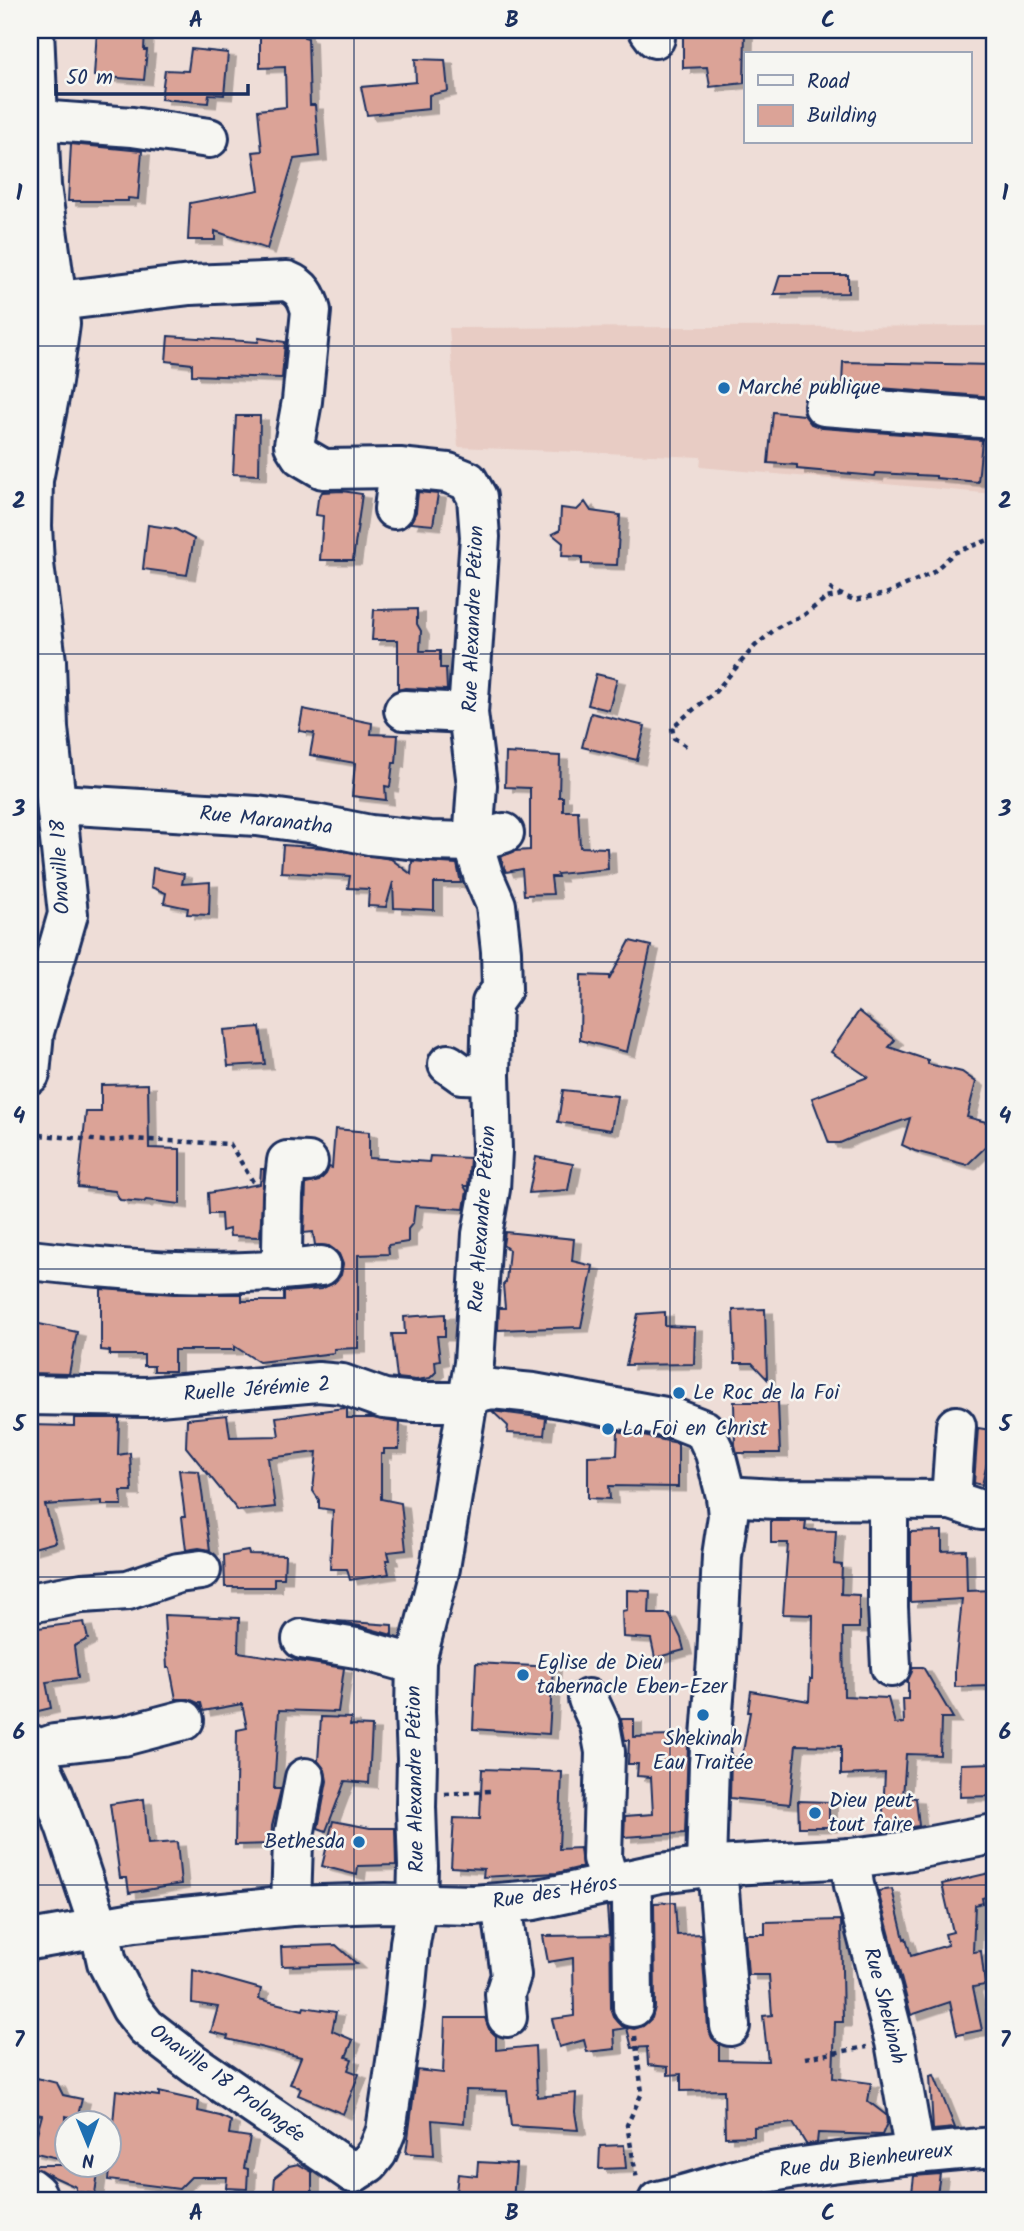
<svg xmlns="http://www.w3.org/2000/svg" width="1024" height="2231" font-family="Kalam,sans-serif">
  <defs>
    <filter id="shadow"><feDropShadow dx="8" dy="4.5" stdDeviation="0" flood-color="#0004"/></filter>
  </defs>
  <rect width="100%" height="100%" fill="#eeddd7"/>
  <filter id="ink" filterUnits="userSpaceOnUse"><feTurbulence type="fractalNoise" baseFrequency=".0143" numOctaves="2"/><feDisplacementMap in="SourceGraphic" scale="14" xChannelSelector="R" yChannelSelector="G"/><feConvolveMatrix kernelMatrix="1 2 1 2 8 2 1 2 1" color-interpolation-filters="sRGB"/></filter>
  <g filter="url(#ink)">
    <path fill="#e8ccc4" d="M994,326V494L700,467L701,457L458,447L449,328Z"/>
    <g fill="#dba397" stroke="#1b2f5e" stroke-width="2" filter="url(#shadow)">
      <path d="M97,30H145L144,50H147L144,80L94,76Z"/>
      <path d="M260,30H304V37L308,38L310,105H315L319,156L294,159L267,249L215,231V240H188L190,203L259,190L253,152L262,151L258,110L286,107L285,67L260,68Z"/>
      <path d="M683,30H745L744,83L710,87L707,67L683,68Z"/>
      <path d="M191,49L228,53L224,95L209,94L208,103L161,99L165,70L188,71Z"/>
      <path d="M415,59L445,60L448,91L429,95V109L367,115L361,87L416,82Z"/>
      <path d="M71,144L142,151L138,199L128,198V201H68Z"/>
      <path d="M780,275H848V293L774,294Z"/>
      <path d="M168,336L258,342L259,338L285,342L282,378L192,375V364L166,361Z"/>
      <path d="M843,362L994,365V397L842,385Z"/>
      <path d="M773,412L804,415L811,424L822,428L982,440L978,482L936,478V476L876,473L875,476L797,469V465L768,463Z"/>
      <path d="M236,416H260L259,475L233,474Z"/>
      <path d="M342,491L362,494L353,560H320L323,516L316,515L318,499L322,492Z"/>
      <path d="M418,492L438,494L433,525L410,523L416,512Z"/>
      <path d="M585,502L591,511L620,515L617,565L582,564V557L562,556L563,543L552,534L560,530L561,508L577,510Z"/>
      <path d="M148,525L175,529L194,539L187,575L143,569Z"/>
      <path d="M417,609V624L421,631L420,651H440V668H446L447,690L405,688L398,690V640H372L374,610Z"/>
      <path d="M596,674L617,679L609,710L588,705Z"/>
      <path d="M303,709L372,723L371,734L398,735L396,763H393L390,787L385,786L386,800L352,796L355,763L310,755L314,733L299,731Z"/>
      <path d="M591,713L645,726L637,760L582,747Z"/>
      <path d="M506,753L560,756L559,797H563V811H578L580,847L607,848L608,869L557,874L558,877H551L553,894L524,895L522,869L506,872L500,857L515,851L530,850V788L505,787Z"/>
      <path d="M283,845L326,848L391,859L411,874L412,861L457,864L461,883H434V910L394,908L393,882L386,907L368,906L369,889L348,888L350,876L281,872Z"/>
      <path d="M153,868L184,874L182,884L210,882L209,915L187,914L188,908L164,903L166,893L151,887Z"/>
      <path d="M630,941L651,946L627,1052L580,1040L581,975L609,976V980Z"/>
      <path d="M859,1011L895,1040L889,1047L928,1060V1064L962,1072L976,1082L967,1117L994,1124V1139L967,1165L915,1151L902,1145L910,1118L854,1137L840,1143H829L812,1098L868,1077L831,1052Z"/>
      <path d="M260,1027L265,1064L228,1066L224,1030Z"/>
      <path d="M148,1084L149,1148L180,1149V1204L146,1200L144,1202L120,1200L115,1191L78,1187L86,1112H101V1085Z"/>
      <path d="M563,1090L617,1096L611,1130L558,1122Z"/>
      <path d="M335,1129L369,1132V1158L429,1162L430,1156L470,1158L468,1186H464L467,1191L464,1209L415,1206L413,1223L408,1229V1242L388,1245L389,1254L358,1255V1348L334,1349V1353L259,1362L234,1346V1350H174V1371H154V1366H144V1355H110V1351L101,1350V1289L174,1294H242V1301H284V1292L321,1289L334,1283L341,1275L343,1264L339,1254L329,1246L315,1245L313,1232L304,1233L306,1184L319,1181L326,1174L329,1167L332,1168Z"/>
      <path d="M536,1157L573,1164L568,1190L529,1193Z"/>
      <path d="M261,1169H264L260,1237L230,1236L229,1229L222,1231L221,1214H209L208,1193L260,1184Z"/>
      <path d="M505,1232L574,1239L572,1261L593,1266L581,1327L498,1330L499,1308H505L503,1285L506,1282L509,1250L503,1245Z"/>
      <path d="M765,1309L766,1347L767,1379L752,1363H735L733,1310Z"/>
      <path d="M665,1312V1326L695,1327L694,1364L626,1365L638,1314Z"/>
      <path d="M445,1314V1336H437L440,1360L435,1361L436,1372L430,1378L416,1380L397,1378L392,1334H405L404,1317Z"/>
      <path d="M30,1322L77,1332L69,1374L30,1373Z"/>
      <path d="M734,1402H778L780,1453H737L735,1445Z"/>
      <path d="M344,1408L347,1409V1418H373L400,1423L399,1449H384V1454H381V1499L401,1503L406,1550L388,1552L390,1560H386L389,1574L350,1580L347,1569H330L333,1510L319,1508V1500L313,1491L317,1452L268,1458L275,1507L238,1511L186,1447L187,1419L227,1415L230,1437L279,1436L276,1417Z"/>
      <path d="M492,1411L546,1418L544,1435L507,1433L508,1426Z"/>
      <path d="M74,1418H119L118,1455L130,1453L132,1491H121L122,1505H102V1501L45,1505L56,1542L30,1549V1425L74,1426Z"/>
      <path d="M978,1428L991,1430L989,1446H991L982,1485L974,1483Z"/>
      <path d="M618,1431L678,1443V1487L609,1486L610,1499L588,1498V1456L617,1455Z"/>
      <path d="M179,1470L199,1471L210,1550L199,1548L186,1550L182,1517H185Z"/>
      <path d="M771,1521H806L805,1530L836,1531L834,1564L842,1565L841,1594L859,1595V1628H843L844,1696L888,1698L895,1724L904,1723L903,1699H908V1680L913,1667H923L953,1718H941L940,1755L906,1754L903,1797L916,1798L919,1826L882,1831L885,1773L841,1775V1746L796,1745L790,1804L730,1798L731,1757L742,1758L750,1712H748L751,1691L809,1701L810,1679H812L813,1615L783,1614L788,1543H771Z"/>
      <path d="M942,1531V1551L966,1550L967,1591L994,1590V1686L955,1687V1668L962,1599L910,1602V1532Z"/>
      <path d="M248,1551L249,1554L285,1555L284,1578H274V1587H225L224,1555Z"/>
      <path d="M627,1590L650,1591L649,1614H669L681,1638L684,1650L655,1658L651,1639L623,1637L622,1611L627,1610Z"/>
      <path d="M164,1615L239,1618L238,1652L344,1668L338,1712L279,1710L274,1789H281L272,1826L271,1844L235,1845L237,1730L247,1728L242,1704L203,1711L201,1703H198L189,1699H176L170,1668H167Z"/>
      <path d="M322,1620L392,1625V1635L360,1626Z"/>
      <path d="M84,1622L88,1639L74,1646L78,1678L46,1682L51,1708L30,1713V1632H35L38,1628Z"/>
      <path d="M476,1663L553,1667L549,1734L473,1729Z"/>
      <path d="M321,1717L351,1718L350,1725L372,1726L369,1783L345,1781L326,1831L318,1828L327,1781L325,1770L318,1761Z"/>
      <path d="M621,1719H634V1737L674,1736V1744L688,1745L685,1833L624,1837L625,1816L653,1814L651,1777L637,1776L638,1764H628L629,1740H625Z"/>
      <path d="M994,1763V1791H992V1796L960,1797L961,1764Z"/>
      <path d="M482,1769L562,1772L559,1849L580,1848L582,1867L557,1873L483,1877L484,1869L451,1867L454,1818L480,1819Z"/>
      <path d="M144,1799L148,1844L177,1842L181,1884L129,1893L127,1878H120L110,1804Z"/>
      <path d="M798,1801L829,1802V1827H799Z"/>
      <path d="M333,1821L370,1828H395L396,1865L358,1866L357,1875L322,1866Z"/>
      <path d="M994,1872V1895L982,1898L983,1903L975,1905L973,1952L981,1951L985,1985L973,1987L982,2030L957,2035L950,2002L911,2015L878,1891L892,1889L904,1939L906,1938L911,1956L948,1945L945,1934L953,1932L942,1884Z"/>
      <path d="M675,1902L677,1935L701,1934L708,2028L712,2038L719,2044V2060L768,2061L763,2016L772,2015L769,1975H748L745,1934H765V1922L841,1920L843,2022H835L833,2078L871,2083L868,2101L886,2115L887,2123L882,2135L818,2133L817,2143L806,2144L793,2123L754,2127V2136L725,2137L724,2090L681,2091V2074L668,2075V2067L648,2065L647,2047L632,2048L627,2028L614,2030L615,2049L587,2052L584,2040L559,2047L552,2019L574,2016L573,1958L548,1962L543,1936L609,1935L607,1907L610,1906L611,2008L614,2017L622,2026L634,2029L643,2026L652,2018L655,2007L654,1903Z"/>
      <path d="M336,1945L357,1964L282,1966L281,1947Z"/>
      <path d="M193,1970L261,1989L259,1999L303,2010L304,2007L336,2012L332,2031L353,2040L346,2057L352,2059L348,2070L359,2074L343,2114L298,2095L301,2088L290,2084L301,2057L227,2039L228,2036L211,2032L218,2007L192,2003Z"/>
      <path d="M445,2018H485L489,2029L496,2036V2050L535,2046L537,2097L576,2093L575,2112L578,2130L511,2126L507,2091L466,2090L464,2123L432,2120L434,2155L406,2153L417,2070L443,2073Z"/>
      <path d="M934,2075L955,2128L933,2130L930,2076Z"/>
      <path d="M37,2078L57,2083L63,2095L82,2099L77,2119L66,2116V2160L32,2152L42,2115L30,2113Z"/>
      <path d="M116,2090L159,2096V2092L199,2101L198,2111L220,2116L231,2121L229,2134L250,2137L244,2168L248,2169L247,2189L226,2188L227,2177H191L179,2189L108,2180Z"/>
      <path d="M624,2145L626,2168L599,2169L600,2146Z"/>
      <path d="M478,2162L516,2164L513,2201L475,2196L474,2201H455L458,2174L477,2176Z"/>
      <path d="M298,2164L312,2172V2201H273L275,2177L289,2166Z"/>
      <path d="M30,2165H99L95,2194L76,2192V2187L30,2166Z"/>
      <path d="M940,2174L936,2201H911L914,2176Z"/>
    </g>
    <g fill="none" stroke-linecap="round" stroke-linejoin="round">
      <g stroke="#1b2f5e" stroke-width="44">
        <g id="minor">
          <path d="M649,30L655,38"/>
          <path d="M38,120L132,127L209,138"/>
          <path d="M58,301L190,285L287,281C302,287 307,296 311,311L302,401L294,445L301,456L323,469L399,468L448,473L468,481L477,497L480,537L468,713L477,785L473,842L483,875L496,905L501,951L502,989L492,1003L490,1075L492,1151L490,1189L482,1234L474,1363L440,1568L416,1661L415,1712L417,1759L416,1807L418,1866L417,1904L410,1943L404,2006L386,2131L377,2153L369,2163L353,2173"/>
          <path d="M824,406L994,419"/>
          <path d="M394,509L399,468"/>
          <path d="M404,710L468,713"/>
          <path d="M58,804L257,816L315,824L370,835L430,841L473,842L504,833"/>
          <path d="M448,1064L462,1074L490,1075"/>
          <path d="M30,1074L34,1032L68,914L48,728L46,661L34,564L32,526L33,480L52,382L60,324L41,186L34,30"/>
          <path d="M30,1260C127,1271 224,1279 321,1266"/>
          <path d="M275,1272L282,1252L283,1195L287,1161L308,1162"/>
          <path d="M30,1395L147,1397L318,1382L342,1384L384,1399L416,1402H457L470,1394L492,1389L533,1393L676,1419L704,1430L715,1453L726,1496L728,1516L722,1556L717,1659L709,1763L706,1867"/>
          <path d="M726,1496L776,1499L951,1500L956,1426"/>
          <path d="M888,1500V1607L891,1667"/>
          <path d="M951,1500L981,1510"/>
          <path d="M30,1603L82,1593L128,1590L178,1573L201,1570"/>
          <path d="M302,1639L356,1648L399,1660L416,1661"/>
          <path d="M588,1699L600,1725L605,1752L602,1858L610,1885"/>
          <path d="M30,1744L51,1788L66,1828L99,1927L107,1962L131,2008L146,2027L194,2064L353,2173"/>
          <path d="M34,1751L54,1744L123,1736L184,1720"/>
          <path d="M850,1858L854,1885L895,2042L915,2154"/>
          <path d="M717,1866L730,2026"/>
          <path d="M630,1880L632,1899L633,2007"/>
          <path d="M501,1903L511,1975L505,1994L507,2017"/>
          <path d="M291,1906L293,1841L305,1778"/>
          <path d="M30,1940L134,1922L291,1906L385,1903L474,1905L534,1900L660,1873L717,1866L850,1858L900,1852L994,1834"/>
          <path d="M30,2188L36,2193L39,2201"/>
          <path d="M658,2201C691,2194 722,2182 756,2175C834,2160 915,2154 994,2147"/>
        </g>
      </g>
      <g stroke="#1b2f5e" stroke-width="4.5" stroke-dasharray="5 5" stroke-linecap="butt">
        <path d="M830,588L833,591L854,600L886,594L932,573L954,553L994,538"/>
        <path d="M686,746L674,738L672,727L714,693L755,646L778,627L804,615L826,598L841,595"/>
        <path d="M30,1134L104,1141L132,1139L230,1144L253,1182"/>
        <path d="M445,1794L490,1791"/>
        <path d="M635,2036L642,2093L627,2125L637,2180"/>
        <path d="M805,2058L867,2047"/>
      </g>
      <use href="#minor" stroke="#f6f6f2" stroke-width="38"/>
    </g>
  </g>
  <path fill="none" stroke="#1b2f5e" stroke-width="2" stroke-opacity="0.55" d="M354,30V2201M670,30V2201M30,346H994M30,654H994M30,962H994M30,1269H994M30,1577H994M30,1885H994"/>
  <g fill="#1f6fb2" stroke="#f6f6f2" stroke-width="2.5">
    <circle cx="724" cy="388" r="7"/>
    <circle cx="679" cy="1393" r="7"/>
    <circle cx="608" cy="1429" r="7"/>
    <circle cx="523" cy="1675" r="7"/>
    <circle cx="703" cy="1715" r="7"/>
    <circle cx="815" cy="1813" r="7"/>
    <circle cx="359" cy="1842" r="7"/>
  </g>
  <g text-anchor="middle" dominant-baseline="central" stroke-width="5" stroke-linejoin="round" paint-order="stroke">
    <g font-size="21" fill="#1b2f5e" stroke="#f6f6f2" text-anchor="start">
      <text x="738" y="388">Marché publique</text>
      <text x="693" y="1393">Le Roc de la Foi</text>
      <text x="622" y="1429">La Foi en Christ</text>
      <text x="537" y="1663">Eglise de Dieu<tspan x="537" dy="24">tabernacle Eben-Ezer</tspan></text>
      <text x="703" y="1739" text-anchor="middle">Shekinah<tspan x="703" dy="24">Eau Traitée</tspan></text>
      <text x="829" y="1801">Dieu peut<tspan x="829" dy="24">tout faire</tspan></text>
      <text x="345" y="1842" text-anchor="end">Bethesda</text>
    </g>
    <g font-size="21" fill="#1b2f5e" stroke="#f6f6f2">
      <text transform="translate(474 619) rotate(-88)">Rue Alexandre Pétion</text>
      <text transform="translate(266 821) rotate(6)">Rue Maranatha</text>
      <text transform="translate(61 867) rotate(-93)">Onaville 18</text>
      <text transform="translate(483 1219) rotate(-86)">Rue Alexandre Pétion</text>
      <text transform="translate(257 1390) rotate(-4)">Ruelle Jérémie 2</text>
      <text transform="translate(416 1779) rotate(-91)">Rue Alexandre Pétion</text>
      <text transform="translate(555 1893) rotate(-9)">Rue des Héros</text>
      <text transform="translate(884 2006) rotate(76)">Rue Shekinah</text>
      <text transform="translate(227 2084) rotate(36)">Onaville 18 Prolongée</text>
      <text transform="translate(866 2161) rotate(-7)">Rue du Bienheureux</text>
    </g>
  </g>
  <rect width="1024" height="2231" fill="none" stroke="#f6f6f2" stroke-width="77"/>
  <rect x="744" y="52" width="228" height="91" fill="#f6f6f2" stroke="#9ea6b7" stroke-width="2"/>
  <rect x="758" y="75" width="35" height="10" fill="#f6f6f2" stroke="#9ea6b7" stroke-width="2"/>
  <text x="807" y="88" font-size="21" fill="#1b2f5e">Road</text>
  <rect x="758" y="105" width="35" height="21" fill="#dba397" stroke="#9ea6b7" stroke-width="2"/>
  <text x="807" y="122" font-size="21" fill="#1b2f5e">Building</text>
  <g transform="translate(88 2144) rotate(179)"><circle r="33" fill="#f6f6f2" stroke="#9ea6b7" stroke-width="2"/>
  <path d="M0-5L12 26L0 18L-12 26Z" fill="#1f6fb2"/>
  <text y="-10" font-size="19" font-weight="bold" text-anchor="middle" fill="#1b2f5e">N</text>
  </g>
  <path d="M56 84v10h192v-10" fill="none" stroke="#1b2f5e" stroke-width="3.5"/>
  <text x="66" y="84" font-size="21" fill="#1b2f5e" stroke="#f6f6f2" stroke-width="5" paint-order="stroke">50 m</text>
  <rect x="38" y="38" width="948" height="2154" fill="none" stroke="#1b2f5e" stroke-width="2.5"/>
  <g font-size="23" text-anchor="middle" font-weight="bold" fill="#1b2f5e">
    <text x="196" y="27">A</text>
    <text x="512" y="27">B</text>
    <text x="828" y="27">C</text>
    <text x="19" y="200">1</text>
    <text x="1005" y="200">1</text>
    <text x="19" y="508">2</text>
    <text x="1005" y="508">2</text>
    <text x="19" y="816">3</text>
    <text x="1005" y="816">3</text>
    <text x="19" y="1123">4</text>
    <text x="1005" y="1123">4</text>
    <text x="19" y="1431">5</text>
    <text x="1005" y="1431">5</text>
    <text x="19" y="1739">6</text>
    <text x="1005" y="1739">6</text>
    <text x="19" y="2047">7</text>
    <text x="1005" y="2047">7</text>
    <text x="196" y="2220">A</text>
    <text x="512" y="2220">B</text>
    <text x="828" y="2220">C</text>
  </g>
</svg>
